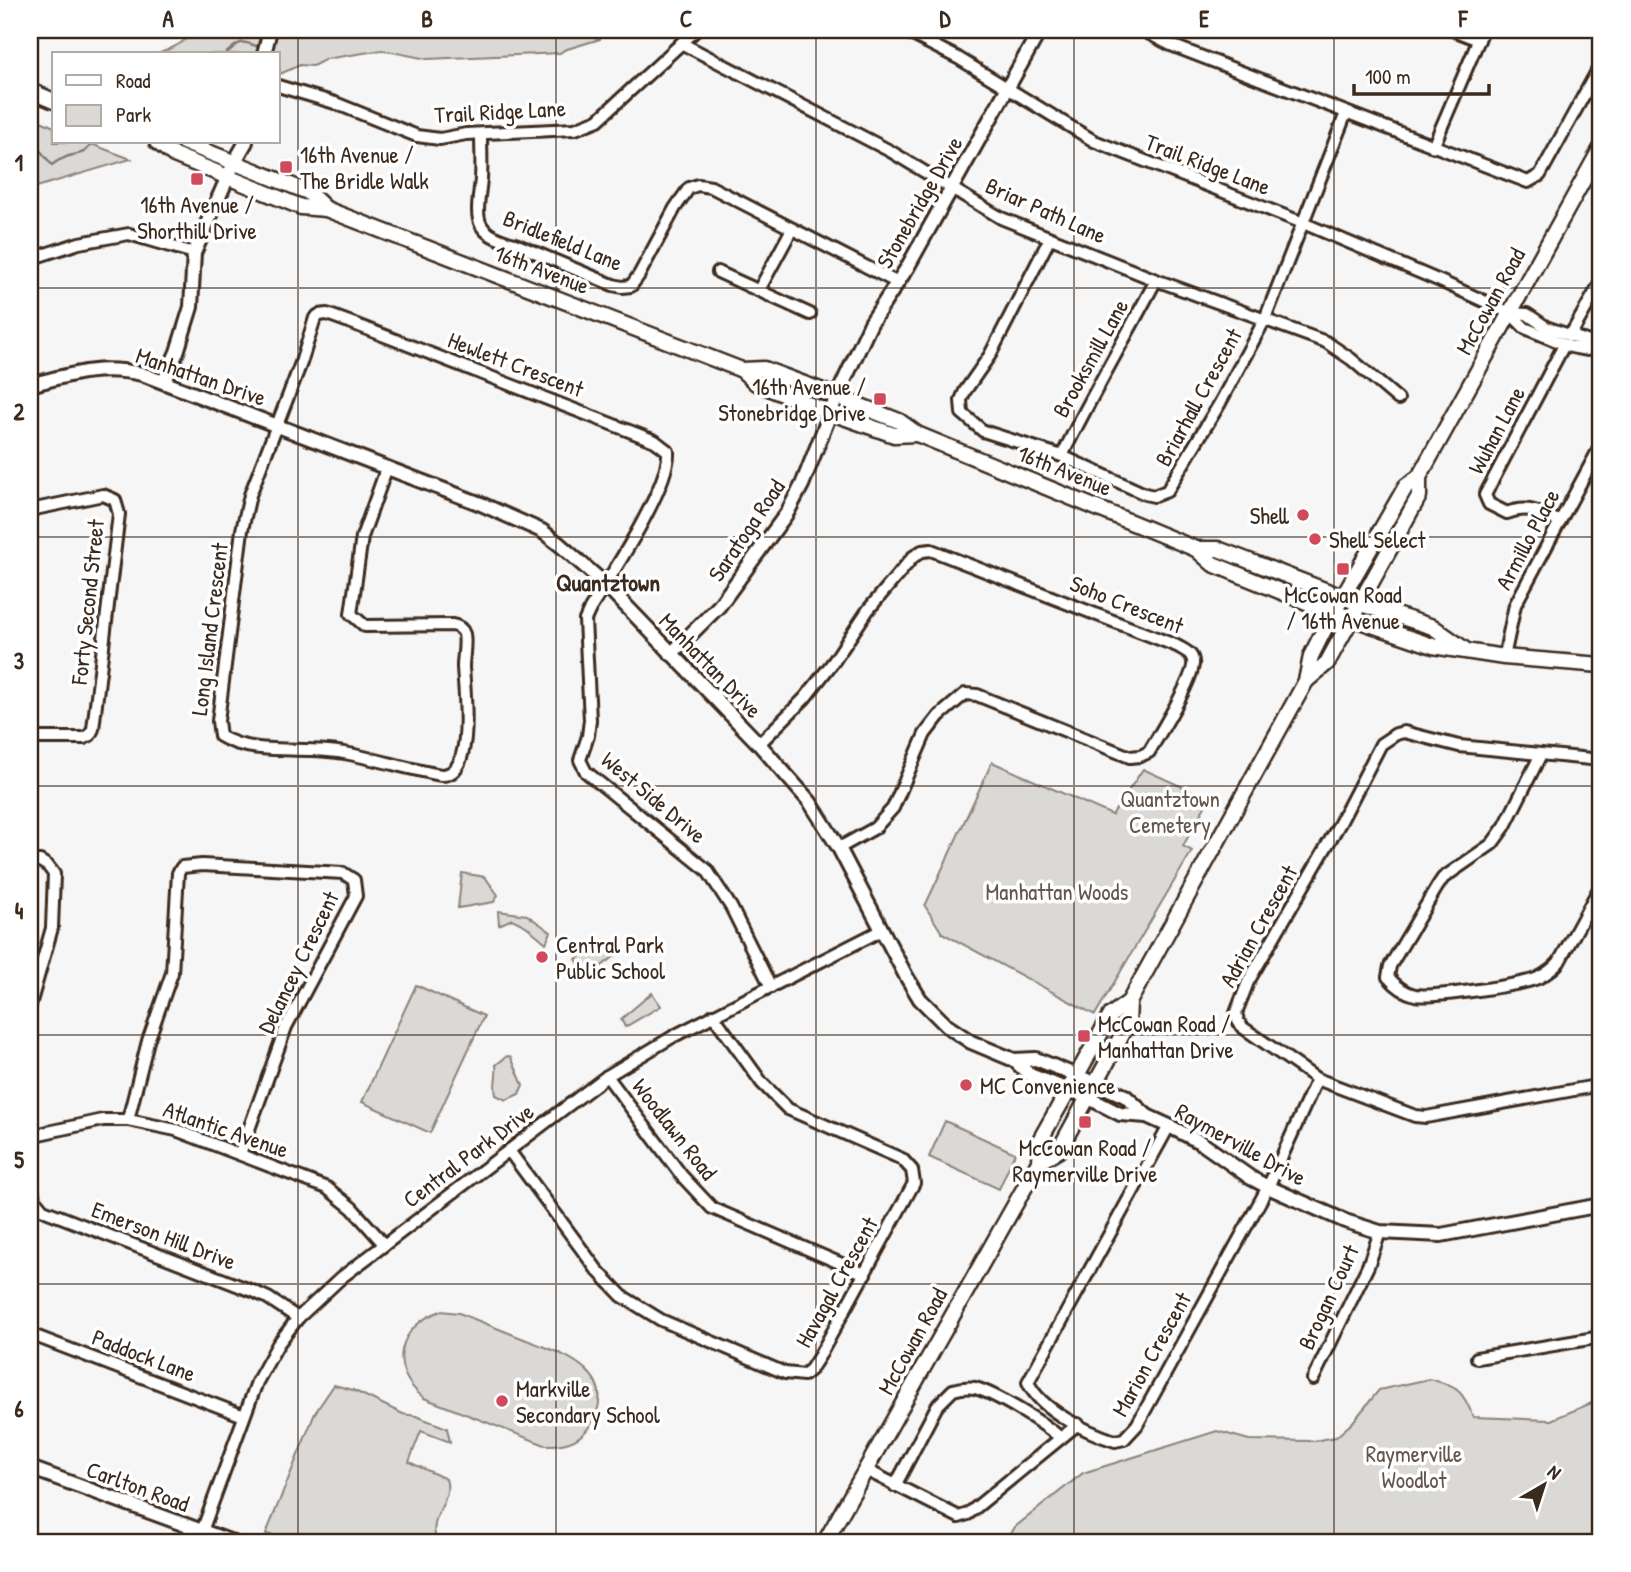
<svg xmlns="http://www.w3.org/2000/svg" width="1631" height="1572" font-family="'Patrick Hand',sans-serif">
  <rect width="100%" height="100%" fill="#f7f6f6"/>
  <filter id="ink" filterUnits="userSpaceOnUse"><feTurbulence type="fractalNoise" baseFrequency=".0143" numOctaves="2"/><feDisplacementMap in="SourceGraphic" scale="14" xChannelSelector="R" yChannelSelector="G"/><feConvolveMatrix kernelMatrix="1 2 1 2 8 2 1 2 1" color-interpolation-filters="sRGB"/></filter>
  <g filter="url(#ink)">
    <g fill="#dbd9d6" stroke="#8b827a" stroke-width="2">
      <path d="M193,30H609L600,39L564,50L560,53L427,59L382,50L326,59L313,66L300,65L280,74L278,54H158C171,48 185,44 193,30Z"/>
      <path d="M30,116L54,127V142H86L131,159L30,189Z"/>
      <path d="M992,762L1112,815L1143,769L1209,799L1183,846L1192,851L1095,1015L942,933L925,906Z"/>
      <path d="M462,873L485,877L498,895L494,902L458,908Z"/>
      <path d="M498,911L527,915L551,932L546,943L526,926L512,919L499,925Z"/>
      <path d="M603,940L615,956L587,977L576,959Z"/>
      <path d="M416,985L484,1016L430,1133L362,1102Z"/>
      <path d="M652,993L661,1006L625,1027L621,1019Z"/>
      <path d="M507,1056L511,1057L523,1085L519,1094L506,1100L496,1095C493,1083 498,1074 496,1065Z"/>
      <path d="M945,1121L1015,1153L999,1189L929,1157Z"/>
      <path d="M441,1311L459,1313C481,1322 502,1330 524,1339C561,1353 622,1372 591,1424C581,1441 564,1446 545,1445L424,1398C387,1369 397,1326 441,1311Z"/>
      <path d="M1429,1379C1457,1386 1463,1390 1473,1417L1551,1420L1601,1399V1542H1006L1015,1527L1083,1473L1217,1431L1249,1440L1313,1441L1336,1437L1352,1423L1379,1390Z"/>
      <path d="M334,1385L353,1390L403,1414L416,1416L447,1428L450,1442L421,1431L409,1462L446,1479C454,1501 426,1517 437,1542H302L266,1534L315,1413Z"/>
    </g>
    <g fill="none" stroke-linecap="round" stroke-linejoin="round">
      <g stroke="#847972" stroke-width="2.5">
        <path d="M276,32L279,30"/>
        <path d="M225,54C241,42 238,39 259,47"/>
        <path d="M30,138L52,165C55,163 58,160 62,159C76,151 82,159 93,142"/>
      </g>
      <g stroke="#3b2a1e" stroke-width="16">
        <g id="minor">
          <path d="M903,30L958,58L1094,141L1303,223L1440,281L1510,313L1527,314L1546,327L1589,342L1594,347"/>
          <path d="M1142,30L1171,45L1528,182L1540,175L1601,64"/>
          <path d="M1453,30L1479,40"/>
          <path d="M681,43L890,151L1001,218L1156,280L1326,342L1351,359L1398,399"/>
          <path d="M278,86L335,103L417,136L440,139L466,134L575,129L598,120L696,30"/>
          <path d="M481,134C481,149 482,164 481,179C477,217 470,233 515,244L613,285L622,287L631,286L639,275L675,208L689,188L698,185L711,187L898,283"/>
          <path d="M1433,147L1483,30"/>
          <path d="M1050,238L990,355L965,391L961,400L962,413L983,431L1062,456L1145,494L1154,496L1167,491L1220,403L1265,319L1346,113"/>
          <path d="M30,259L79,243L129,234L194,253"/>
          <path d="M718,272L810,314"/>
          <path d="M759,290L792,229"/>
          <path d="M1510,313L1525,328L1571,347L1587,350L1594,347L1601,349"/>
          <path d="M1570,336L1601,282"/>
          <path d="M1062,456C1091,396 1125,339 1156,280"/>
          <path d="M387,467L362,537L351,614L365,626L452,625C458,626 462,628 464,634C466,644 463,657 463,667C464,689 476,777 441,775C408,769 377,759 344,753C306,745 254,757 220,736L218,721L242,530L250,495L301,363L315,318L319,315L327,314L349,322L655,441L668,451C671,485 610,577 590,609L585,620L590,720L588,736L580,760L586,772L707,870L731,907L771,987"/>
          <path d="M30,510L103,495L115,500L119,514L93,729L90,735L84,738H30"/>
          <path d="M1560,522C1540,512 1528,505 1507,513L1489,504L1485,495L1564,345"/>
          <path d="M1504,657L1515,605L1601,445"/>
          <path d="M759,744L805,698L834,661L868,610L913,557L922,551L931,550L1177,646C1184,650 1192,653 1193,661C1196,676 1158,736 1149,752L1140,756L1130,757L977,695L965,694L939,716L925,734L893,808L875,828L839,848"/>
          <path d="M1541,754L1505,826L1492,844L1443,878L1437,887L1390,966L1388,977C1395,985 1405,993 1415,995C1432,998 1522,985 1538,978C1546,974 1553,969 1559,962L1601,885"/>
          <path d="M1601,760L1459,746L1404,732L1396,734L1381,744L1340,823L1248,982L1236,1013L1238,1021L1242,1027L1317,1079L1415,1116L1426,1117L1601,1085"/>
          <path d="M30,861H40L48,866L54,874L52,928L30,1005"/>
          <path d="M607,1076L682,1176L712,1208L865,1274"/>
          <path d="M128,1120L148,1041L172,973L178,873L182,867L202,865L343,873L354,880L356,896L286,1027L240,1154"/>
          <path d="M1169,1126L1028,1382C1040,1410 1087,1432 1115,1441L1124,1439L1137,1425L1268,1187L1317,1079"/>
          <path d="M30,1136L103,1120H128L176,1130L327,1188L352,1208L384,1244"/>
          <path d="M510,1152L597,1270L622,1296L661,1320L785,1373L804,1375L811,1369L820,1355L914,1183L912,1170L902,1159L788,1109L762,1083L713,1015"/>
          <path d="M30,1179L34,1199L43,1210L255,1292L268,1298L298,1318"/>
          <path d="M30,1334L244,1416"/>
          <path d="M1477,1358L1601,1337"/>
          <path d="M1313,1379L1368,1266L1380,1232"/>
          <path d="M866,1470L959,1517L968,1514L1078,1424"/>
          <path d="M895,1486L937,1406L953,1390C960,1388 968,1387 975,1388C997,1394 1043,1423 1061,1438"/>
          <path d="M198,1542L257,1382L278,1344L298,1318L342,1277L607,1076L674,1036L882,930"/>
        </g>
      </g>
      <g stroke="#3b2a1e" stroke-width="18">
        <g id="tertiary">
          <path d="M264,54L270,30"/>
          <path d="M164,381L177,352L191,307L194,253L234,163L246,142"/>
          <path d="M30,385C72,374 98,365 142,374L481,504L542,531L559,544L605,584L759,744L810,802L839,848L906,976L920,999L947,1026L971,1042L1014,1060L1030,1075L1087,1097L1120,1114L1147,1116L1169,1126L1200,1142L1251,1178L1268,1187L1345,1221L1380,1232L1441,1235L1601,1205"/>
          <path d="M671,654L719,606L787,513L802,485L837,396L871,323L907,268L1040,30"/>
          <path d="M1014,1060L1036,1059L1104,1087L1125,1096L1147,1116"/>
          <path d="M30,1468L232,1542"/>
        </g>
      </g>
      <g stroke="#3b2a1e" stroke-width="19">
        <g id="secondary">
          <path d="M30,91L54,101"/>
          <path d="M157,142L174,155L301,207L326,209L742,370L764,369L820,390L899,421L917,434L1196,549L1213,564L1319,607L1433,646L1504,657L1601,665"/>
          <path d="M183,142L308,192L326,209"/>
          <path d="M742,370L756,383L815,407L894,435L917,434"/>
          <path d="M1196,549H1218L1361,604L1433,627L1464,649"/>
          <path d="M1306,681L1327,663L1419,496V477L1601,148"/>
          <path d="M1039,1162L1059,1150L1128,1024L1129,1002"/>
          <path d="M825,1542L1039,1162L1040,1140L1111,1015L1129,1002L1306,681L1311,656L1327,624L1406,486L1419,477"/>
        </g>
      </g>
      <use href="#minor" stroke="#fff" stroke-width="10"/>
      <use href="#tertiary" stroke="#fff" stroke-width="12"/>
      <use href="#secondary" stroke="#fff" stroke-width="14"/>
    </g>
  </g>
  <path fill="none" stroke="#3b2a1e" stroke-width="2" stroke-opacity="0.55" d="M298,30V1542M556,30V1542M816,30V1542M1074,30V1542M1334,30V1542M30,288H1601M30,537H1601M30,786H1601M30,1035H1601M30,1284H1601"/>
  <g fill="#d1495b" stroke="#fff" stroke-width="2.5">
    <rect x="279" y="160" width="14" height="14" rx="3.5"/>
    <rect x="190" y="172" width="14" height="14" rx="3.5"/>
    <rect x="873" y="392" width="14" height="14" rx="3.5"/>
    <circle cx="1303" cy="515" r="7"/>
    <circle cx="1315" cy="539" r="7"/>
    <rect x="1336" y="562" width="14" height="14" rx="3.5"/>
    <circle cx="542" cy="957" r="7"/>
    <rect x="1077" y="1029" width="14" height="14" rx="3.5"/>
    <circle cx="966" cy="1085" r="7"/>
    <rect x="1078" y="1115" width="14" height="14" rx="3.5"/>
    <circle cx="502" cy="1401" r="7"/>
  </g>
  <g text-anchor="middle" dominant-baseline="central" stroke-width="7" stroke-linejoin="round" paint-order="stroke">
    <g font-size="23" fill="#3b2a1e" stroke="#fff">
      <text transform="translate(500 111) rotate(-3)">Trail Ridge Lane</text>
      <text transform="translate(1208 164) rotate(21)">Trail Ridge Lane</text>
      <text transform="translate(919 202) rotate(-60)">Stonebridge Drive</text>
      <text transform="translate(1046 210) rotate(24)">Briar Path Lane</text>
      <text transform="translate(563 240) rotate(22)">Bridlefield Lane</text>
      <text transform="translate(542 269) rotate(21)">16th Avenue</text>
      <text transform="translate(1490 301) rotate(-61)">McCowan Road</text>
      <text transform="translate(1090 358) rotate(-61)">Brooksmill Lane</text>
      <text transform="translate(516 364) rotate(21)">Hewlett Crescent</text>
      <text transform="translate(201 376) rotate(19)">Manhattan Drive</text>
      <text transform="translate(1198 397) rotate(-61)">Briarhall Crescent</text>
      <text transform="translate(1496 430) rotate(-62)">Wuhan Lane</text>
      <text transform="translate(1065 470) rotate(22)">16th Avenue</text>
      <text transform="translate(746 530) rotate(-56)">Saratoga Road</text>
      <text transform="translate(1527 539) rotate(-62)">Armillo Place</text>
      <text transform="translate(87 602) rotate(-84)">Forty Second Street</text>
      <text transform="translate(1127 604) rotate(22)">Soho Crescent</text>
      <text transform="translate(209 629) rotate(-83)">Long Island Crescent</text>
      <text transform="translate(711 665) rotate(46)">Manhattan Drive</text>
      <text transform="translate(654 797) rotate(40)">West Side Drive</text>
      <text transform="translate(1258 926) rotate(-61)">Adrian Crescent</text>
      <text transform="translate(298 962) rotate(-64)">Delancey Crescent</text>
      <text transform="translate(226 1129) rotate(19)">Atlantic Avenue</text>
      <text transform="translate(675 1129) rotate(52)">Woodlawn Road</text>
      <text transform="translate(1241 1144) rotate(29)">Raymerville Drive</text>
      <text transform="translate(468 1155) rotate(-37)">Central Park Drive</text>
      <text transform="translate(164 1235) rotate(21)">Emerson Hill Drive</text>
      <text transform="translate(836 1282) rotate(-61)">Havagal Crescent</text>
      <text transform="translate(1328 1297) rotate(-65)">Brogan Court</text>
      <text transform="translate(912 1341) rotate(-61)">McCowan Road</text>
      <text transform="translate(1151 1354) rotate(-61)">Marion Crescent</text>
      <text transform="translate(144 1355) rotate(21)">Paddock Lane</text>
      <text transform="translate(138 1486) rotate(20)">Carlton Road</text>
    </g>
    <g font-size="23" fill="#3b2a1e" stroke="#fff" text-anchor="start">
      <text x="300" y="154">16th Avenue /<tspan x="300" dy="26">The Bridle Walk</tspan></text>
      <text x="197" y="204" text-anchor="middle">16th Avenue /<tspan x="197" dy="26">Shorthill Drive</tspan></text>
      <text x="866" y="386" text-anchor="end">16th Avenue /<tspan x="866" dy="26">Stonebridge Drive</tspan></text>
      <text x="1289" y="515" text-anchor="end">Shell</text>
      <text x="1329" y="539">Shell Select</text>
      <text x="1343" y="594" text-anchor="middle">McCowan Road<tspan x="1343" dy="26">/ 16th Avenue</tspan></text>
      <text x="556" y="944">Central Park<tspan x="556" dy="26">Public School</tspan></text>
      <text x="1098" y="1023">McCowan Road /<tspan x="1098" dy="26">Manhattan Drive</tspan></text>
      <text x="980" y="1085">MC Convenience</text>
      <text x="1085" y="1147" text-anchor="middle">McCowan Road /<tspan x="1085" dy="26">Raymerville Drive</tspan></text>
      <text x="516" y="1388">Markville<tspan x="516" dy="26">Secondary School</tspan></text>
    </g>
    <g font-size="23" fill="#63564c" stroke="#fff">
      <text x="1170" y="798">Quantztown<tspan x="1170" dy="26">Cemetery</tspan></text>
      <text x="1057" y="891">Manhattan Woods</text>
      <text x="1414" y="1453">Raymerville<tspan x="1414" dy="26">Woodlot</tspan></text>
    </g>
    <g font-size="24" font-weight="bold" fill="#3b2a1e" stroke="#fff">
      <text x="608" y="582">Quantztown</text>
    </g>
  </g>
  <rect width="1631" height="1572" fill="none" stroke="#fff" stroke-width="77"/>
  <rect x="52" y="52" width="228" height="91" fill="#ffffff" stroke="#b1aaa5" stroke-width="2"/>
  <rect x="66" y="75" width="35" height="10" fill="#ffffff" stroke="#b1aaa5" stroke-width="2"/>
  <text x="116" y="88" font-size="21" fill="#3b2a1e">Road</text>
  <rect x="66" y="105" width="35" height="21" fill="#dbd9d6" stroke="#b1aaa5" stroke-width="2"/>
  <text x="116" y="122" font-size="21" fill="#3b2a1e">Park</text>
  <g transform="translate(1544 1485) rotate(39)" stroke="#ffffff" stroke-width="5" paint-order="stroke">
  <path d="M0-5L12 26L0 18L-12 26Z" fill="#3b2a1e"/>
  <text y="-10" font-size="19" font-weight="bold" text-anchor="middle" fill="#3b2a1e">N</text>
  </g>
  <path d="M1354 84v10h135v-10" fill="none" stroke="#3b2a1e" stroke-width="3.5"/>
  <text x="1365" y="84" font-size="21" fill="#3b2a1e" stroke="#ffffff" stroke-width="5" paint-order="stroke">100 m</text>
  <rect x="38" y="38" width="1554" height="1496" fill="none" stroke="#3b2a1e" stroke-width="2.5"/>
  <g font-size="23" text-anchor="middle" font-weight="bold" fill="#3b2a1e">
    <text x="168" y="27">A</text>
    <text x="427" y="27">B</text>
    <text x="686" y="27">C</text>
    <text x="945" y="27">D</text>
    <text x="1204" y="27">E</text>
    <text x="1463" y="27">F</text>
    <text x="19" y="171">1</text>
    <text x="19" y="420">2</text>
    <text x="19" y="669">3</text>
    <text x="19" y="919">4</text>
    <text x="19" y="1168">5</text>
    <text x="19" y="1417">6</text>
  </g>
</svg>
